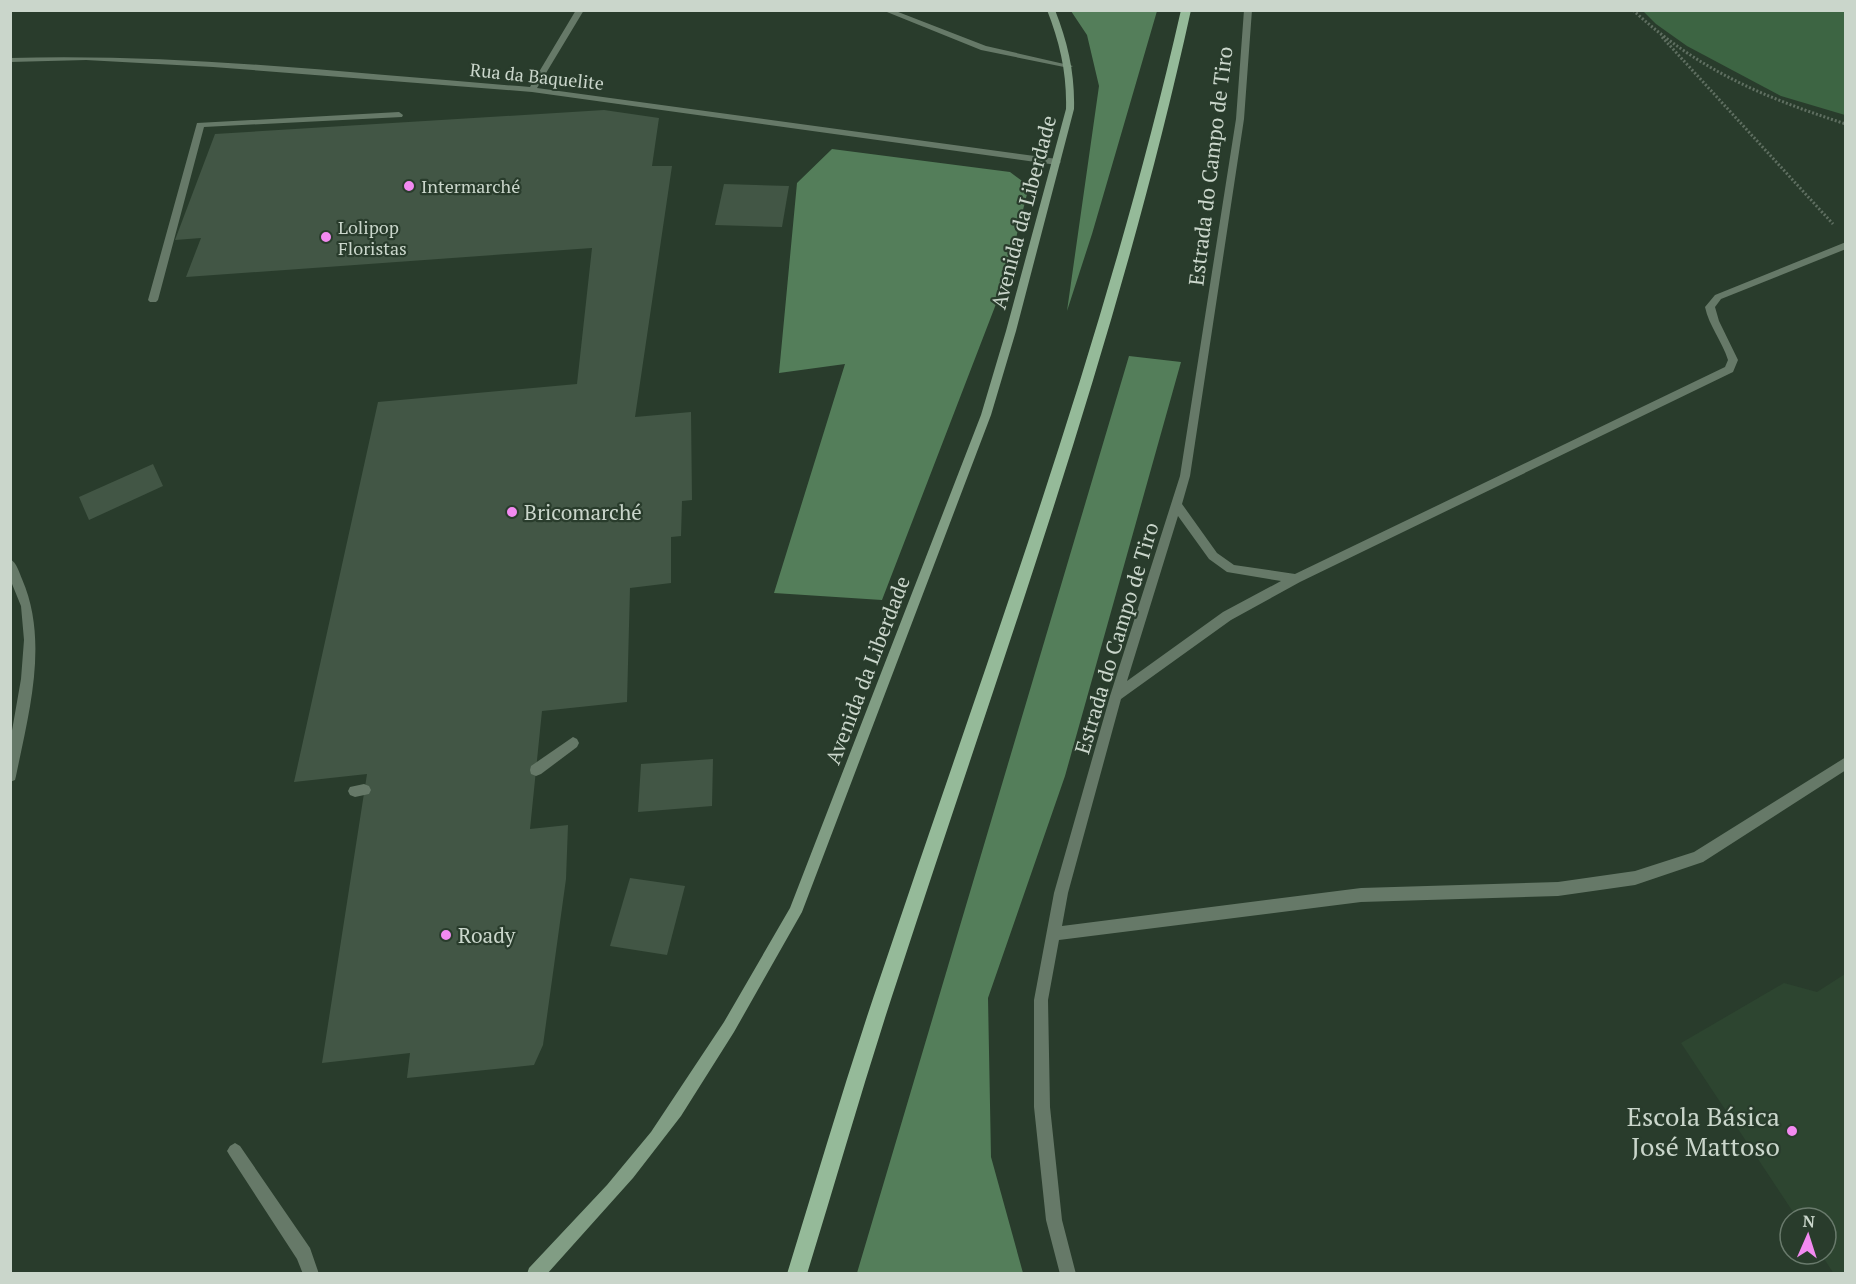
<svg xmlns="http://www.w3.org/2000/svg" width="1856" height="1284" font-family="'PT Serif',serif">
  <rect width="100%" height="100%" fill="#293c2c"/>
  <path fill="#2d4530" d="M1845,974L1846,1273L1834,1274L1821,1254H1826V1218H1797L1681,1043L1784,983L1817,992Z"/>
  <path fill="#3d6543" d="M1643,11H1845V115L1781,96L1687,46L1656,24Z"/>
  <g fill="#547e5a">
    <path d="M1071,11H1157L1092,234L1067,311L1099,86L1087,35Z"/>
    <path d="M832,149L1010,172L1029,186L1006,278L882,600L774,593L845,364L779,373L797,183Z"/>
    <path d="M1129,356L1181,362L1065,776L988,998L991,1157L1023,1273H857Z"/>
  </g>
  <g fill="#425645">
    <path d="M604,110L659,118L652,166H672L635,417L691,412L692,500L682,501L681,536L671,537V583L630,588L627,702L542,711L530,829L568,825L566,879L543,1045L534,1065L407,1078L410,1053L322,1063L367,774L294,782L378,402L577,384L592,248L186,277L201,238L175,240L215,134Z"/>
    <path d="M724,184L789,186L782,227L715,225Z"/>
    <path d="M153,464L163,486L89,520L79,497Z"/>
    <path d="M713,759L712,806L638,812L641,764Z"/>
    <path d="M630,878L685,886L667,955L610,946Z"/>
  </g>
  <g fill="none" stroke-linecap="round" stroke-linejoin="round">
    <g stroke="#5f6f61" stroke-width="3" stroke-dasharray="2 2" stroke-linecap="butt">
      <path d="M1633,10C1696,69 1765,98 1846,124"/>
      <path d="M1662,37L1833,224"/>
    </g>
    <g fill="#667968" fill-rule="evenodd">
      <path d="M399,112L403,115L402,117L204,127L158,300L156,302H150L148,300L197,123Z"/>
      <path d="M573,737L577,739L579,743L577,747L541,774L536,776L531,774L530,770L531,766Z"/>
      <path d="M364,784L369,786L371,790L369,794L355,797L350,795L348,791L350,787Z"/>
      <path d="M235,1143L240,1146L310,1248L319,1274H303L297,1259L230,1156L227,1151L230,1146Z"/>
    </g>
    <g fill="#667968" fill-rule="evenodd">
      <path d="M576,10H584L537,88L1057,159L1061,162L1057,165L532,92L213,67L86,60L10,62V58C184,53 357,74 530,87Z"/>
      <path d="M882,10H893L986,46L1073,66L1069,68L981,50Z"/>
      <path d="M1244,10H1252L1244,119L1190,476L1182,504L1217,553L1234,565L1295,574L1725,367L1728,360C1722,341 1709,326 1705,307L1715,295L1846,242V249L1721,299L1715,307L1719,321L1738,360L1733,372L1300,582L1231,620L1121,699L1068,893L1062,926L1361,888L1558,882L1635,871L1694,852L1846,757V770L1703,862L1635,885L1558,896L1361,902L1059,940L1048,1000L1050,1107L1062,1220L1076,1274H1060L1046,1220L1034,1107V1000L1054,893L1110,696L1180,476L1236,119ZM1178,516L1209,559L1227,572L1281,581L1223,612L1127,681Z"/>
      <path d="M10,559C17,563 19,572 22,579C49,641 29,712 16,776L15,780L10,782V742L21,679L24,640L21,606L10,579Z"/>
    </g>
    <path fill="#819d84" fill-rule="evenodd" d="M1047,10H1055C1068,43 1075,74 1074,109L1016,331L991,415L802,912L734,1032L681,1116L633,1178L547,1274H527L529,1268L607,1185L651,1132L724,1022L790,908L981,415L1006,331L1066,109C1067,74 1060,43 1047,10Z"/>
    <path fill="#95ba99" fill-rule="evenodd" d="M1181,10H1191C1119,339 1003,656 899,975C866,1074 838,1174 807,1274H787C818,1174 847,1074 881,975C988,656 1106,340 1181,10Z"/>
  </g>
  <g fill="#f38af1" stroke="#293c2c" stroke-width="2">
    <circle cx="409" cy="186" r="6"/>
    <circle cx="326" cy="237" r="6"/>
    <circle cx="512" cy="512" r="6"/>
    <circle cx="446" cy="935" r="6"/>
    <circle cx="1792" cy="1131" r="6"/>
  </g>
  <g text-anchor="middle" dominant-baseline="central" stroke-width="4.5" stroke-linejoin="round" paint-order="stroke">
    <g font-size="18" fill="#cad6cb" stroke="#293c2c">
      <text transform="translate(537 76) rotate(6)">Rua da Baquelite</text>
    </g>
    <g font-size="18" fill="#cad6cb" stroke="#293c2c" text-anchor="start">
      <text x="421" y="186">Intermarché</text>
      <text x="338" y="227">Lolipop<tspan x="338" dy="21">Floristas</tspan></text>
    </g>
    <g font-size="21" fill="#cad6cb" stroke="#293c2c">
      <text transform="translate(1210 166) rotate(-83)">Estrada do Campo de Tiro</text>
      <text transform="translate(1023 212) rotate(-75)">Avenida da Liberdade</text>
      <text transform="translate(1116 638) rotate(-73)">Estrada do Campo de Tiro</text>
      <text transform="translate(867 670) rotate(-69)">Avenida da Liberdade</text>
    </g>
    <g font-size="21" fill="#cad6cb" stroke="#293c2c" text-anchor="start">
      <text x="524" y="512">Bricomarché</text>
      <text x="458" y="935">Roady</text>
    </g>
    <g font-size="26" fill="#cad6cb" stroke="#293c2c" text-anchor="end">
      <text x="1780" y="1116">Escola Básica<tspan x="1780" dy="30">José Mattoso</tspan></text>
    </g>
  </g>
  <rect width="1856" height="1284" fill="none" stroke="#cad6cb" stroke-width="24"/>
  <g transform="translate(1808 1236) rotate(3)"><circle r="28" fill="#293c2c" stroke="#697a6c" stroke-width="1.5"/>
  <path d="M0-4.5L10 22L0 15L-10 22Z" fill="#f38af1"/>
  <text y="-9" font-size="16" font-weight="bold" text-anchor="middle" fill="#cad6cb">N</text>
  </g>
</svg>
